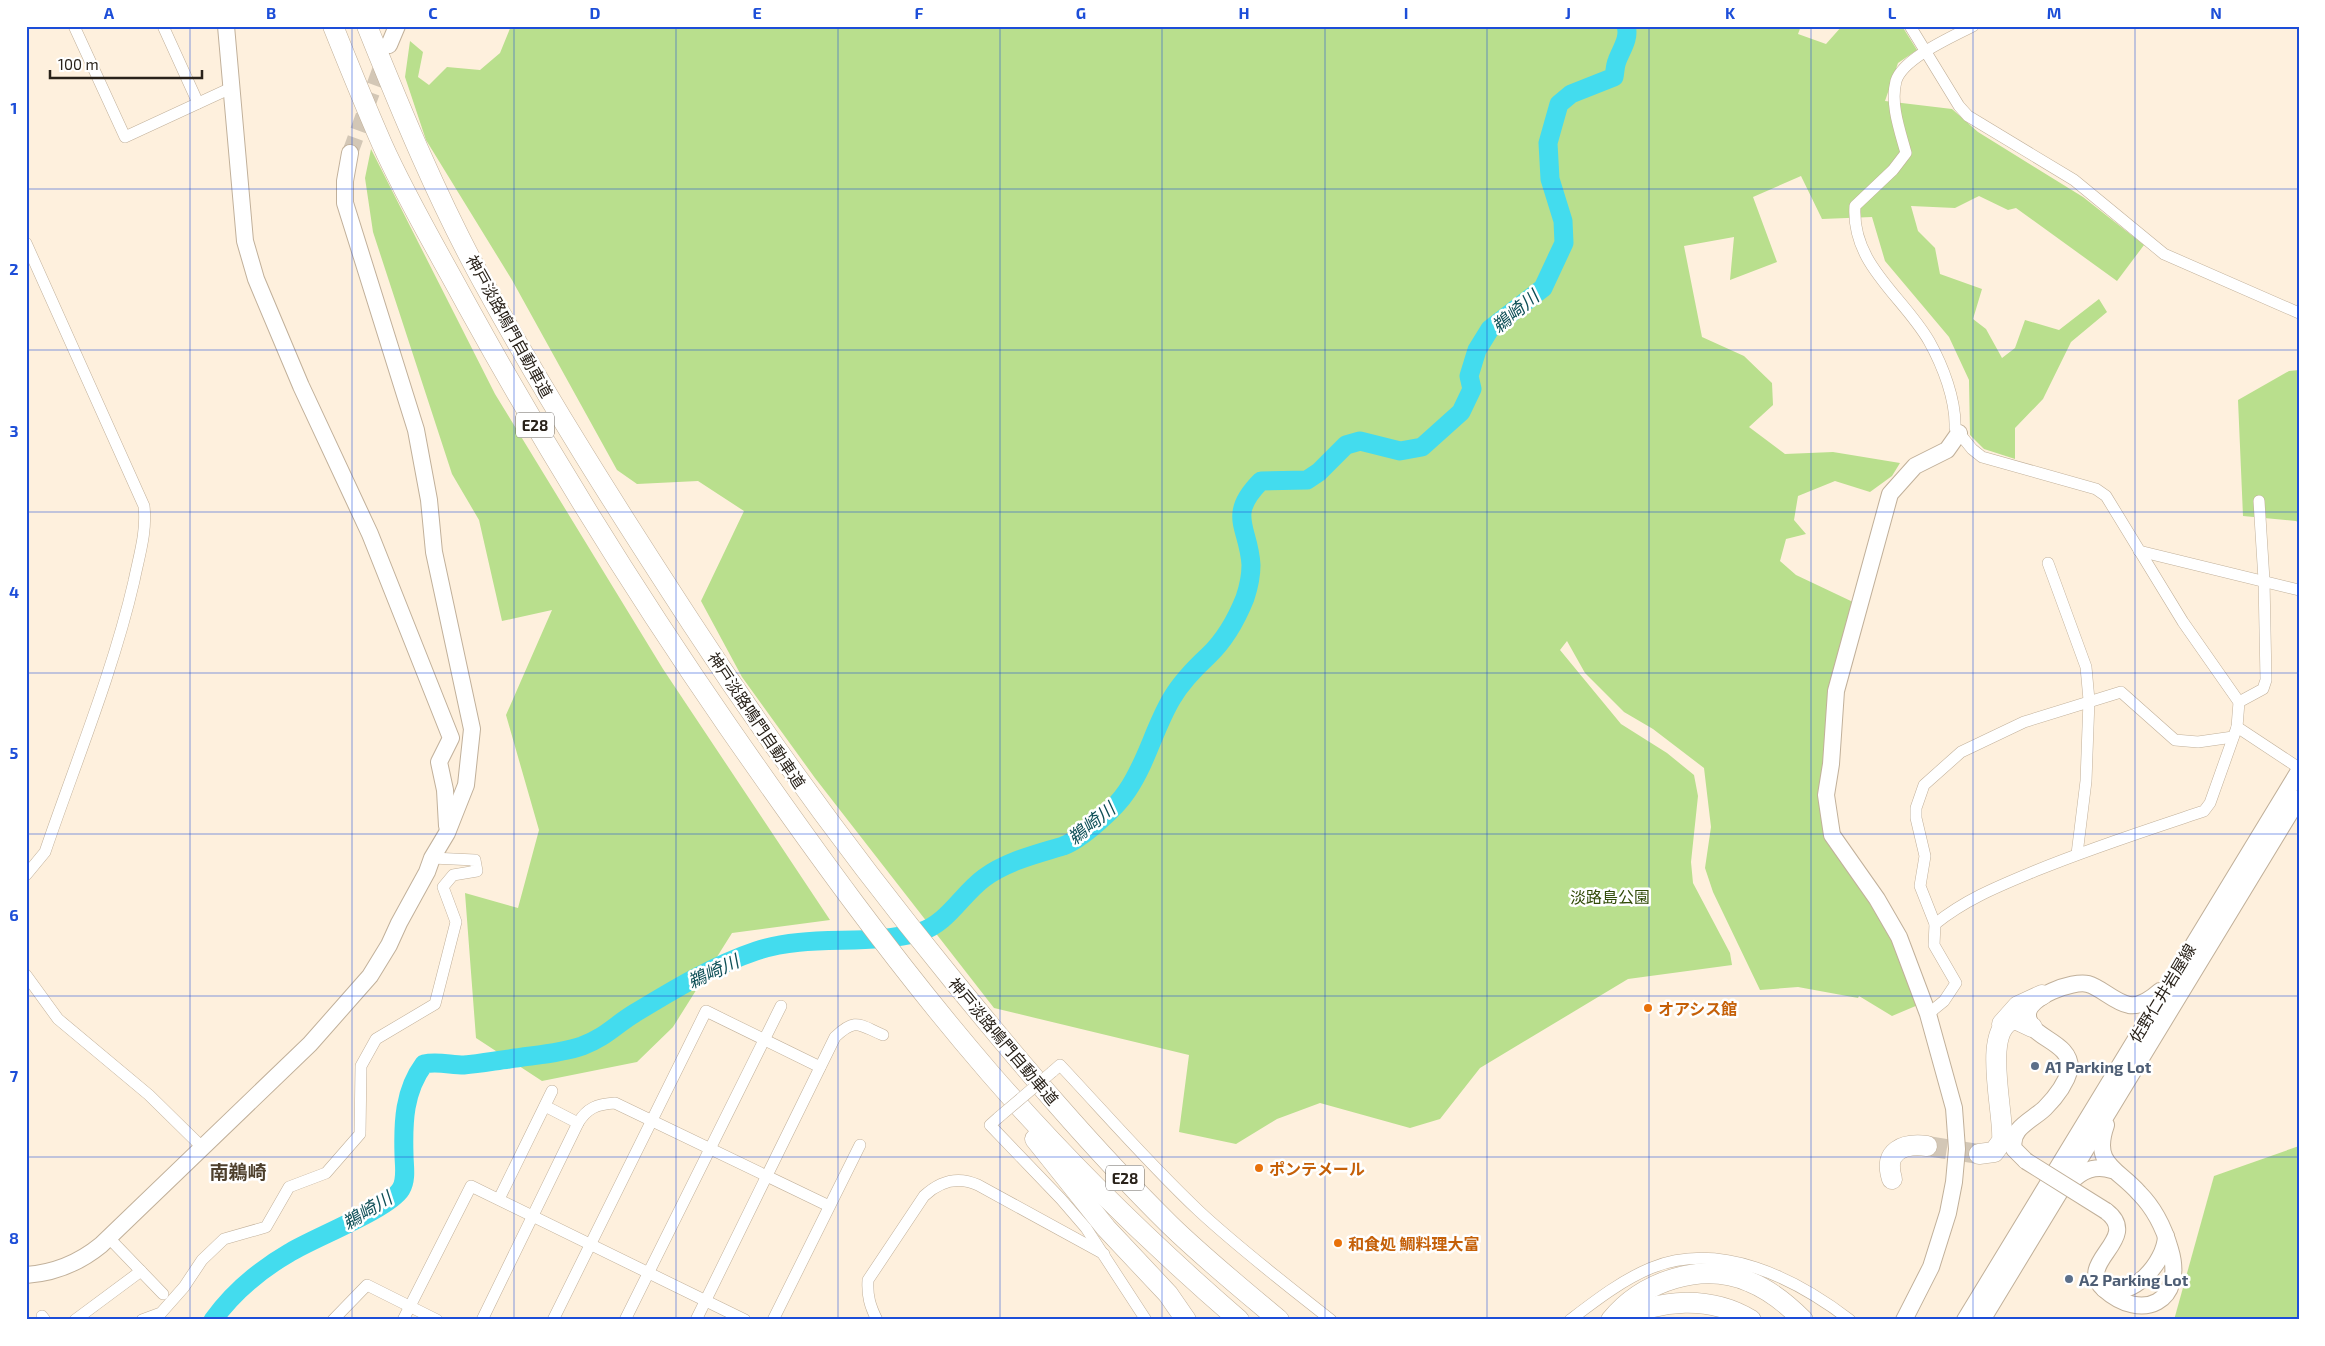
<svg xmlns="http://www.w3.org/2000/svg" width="2325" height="1346" font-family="'Exo 2','Noto Sans JP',sans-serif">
  <rect width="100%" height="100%" fill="#fef0dd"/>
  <g fill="#b9df8d">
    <path d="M511,26H1801L1798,34L1826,44L1842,26H1902L1917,50L1898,63L1885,101L1952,109L1978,132L2083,197L2144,245L2117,281L2016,208L2008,210L1979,196L1955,208L1911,206L1918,231L1935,248L1940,274L1982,289L1973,319L1986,329L2002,358L2015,348L2025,320L2059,330L2099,299L2107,312L2071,342L2043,399L2015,428V459L1984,449L1970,435L1969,380L1949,337L1885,261L1872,217L1822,219L1801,176L1753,197L1777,262L1730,280L1734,237L1684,246L1702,337L1744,356L1772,383L1773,405L1749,427L1785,454L1833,452L1900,463L1892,476L1870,492L1835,481L1798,496L1794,520L1806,534L1786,539L1780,561L1796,575L1853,602L1829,841L1889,933L1918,1005L1892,1016L1859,996L1858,998L1798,987L1760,990L1713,892L1705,868L1711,827L1704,768L1653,729L1624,712L1585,673L1567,641L1560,650L1621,724L1667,753L1694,775L1698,796L1691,862L1693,883L1730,953L1732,965L1628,979L1480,1068L1440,1119L1410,1128L1320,1103L1277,1119L1236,1144L1179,1132L1189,1055L994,1008L815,778L742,677L701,601L744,511L698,481L637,484L617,470L512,280L426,140L405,77L410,41L423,52L418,77L429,85L447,67L480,70L500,53Z"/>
    <path d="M371,149L495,394L663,669L830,920L732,933L673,1027L637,1062L542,1081L476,1038L465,893L518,908L539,830L506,715L552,610L502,621L479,520L452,474L373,232L365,178Z"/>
    <path d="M2299,370V523L2296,521L2243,516L2238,400L2289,371Z"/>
    <path d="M2299,1146V1320H2174L2214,1176Z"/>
  </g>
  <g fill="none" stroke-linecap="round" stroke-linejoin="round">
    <path stroke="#43dcee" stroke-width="19" d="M213,1320C234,1291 258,1271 289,1253C313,1238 389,1209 401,1189C407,1179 404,1165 404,1155C403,1122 404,1091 424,1064C437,1061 451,1065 464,1065C479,1064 494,1061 509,1059C534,1055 559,1054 582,1046C606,1037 615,1025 635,1013C673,990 714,965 756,951C810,933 866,947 920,932C947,924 962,894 984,878C1007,861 1037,854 1063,846C1082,839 1116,808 1127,791C1147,762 1154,728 1172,698C1182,681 1194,669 1208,656C1224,641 1237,618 1245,598C1248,589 1251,574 1251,565C1249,527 1226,516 1261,481L1307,480L1319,472L1346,445L1360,441L1400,451L1422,447L1461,412L1472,389L1469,376L1477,350L1490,329L1543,288L1564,243L1563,221L1550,179L1548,143L1559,104L1571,94L1614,77C1615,72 1615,66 1617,61C1621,50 1630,38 1626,26"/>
    <path stroke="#d3c7b6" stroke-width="16" stroke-dasharray="16 8" stroke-linecap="butt" d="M350,153L384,59"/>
    <path stroke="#d3c7b6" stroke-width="20" stroke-dasharray="20 10" stroke-linecap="butt" d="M1927,1146L1979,1154"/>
    <g stroke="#c1b09a" stroke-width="12">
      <g id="street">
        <path d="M74,26L125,137L231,88"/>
        <path d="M163,26L198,103"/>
        <path d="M1910,26L1959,106L1968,116L2074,180L2164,254L2299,313"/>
        <path d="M26,243L144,506C147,532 139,556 134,581C113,672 75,764 45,852L26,875"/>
        <path d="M2139,551L2299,590"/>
        <path d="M2048,563L2086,667L2089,700L2086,781L2077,854"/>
        <path d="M2239,702L2263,689L2266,680L2264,580L2259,501"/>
        <path d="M2237,727L2299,768"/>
        <path d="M1935,924C1966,899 1999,886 2035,871C2091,848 2147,830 2204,811L2210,803L2237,727L2239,702L2183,622L2106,496L2096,489L1982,457L1972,449L1955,428C1956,400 1943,366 1929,341C1903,296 1851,264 1855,206L1893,170L1906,153C1900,131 1890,104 1896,81C1903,58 1952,37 1973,26"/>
        <path d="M26,975L58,1019L149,1095L203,1148"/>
        <path d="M1928,1014L1944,1001L1956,983L1934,945L1935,924L1920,886L1925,856L1916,818V808L1924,785L1961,752L2024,722L2121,692L2175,740L2198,742L2233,737"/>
        <path d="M1052,1072L1060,1065C1106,1114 1150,1165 1199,1211C1241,1250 1287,1285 1331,1320"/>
        <path d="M545,1106L578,1123"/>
        <path d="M999,1117L990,1125L1061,1199L1086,1228L1146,1320"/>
        <path d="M499,1199L552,1091"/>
        <path d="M109,1238L163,1294"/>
        <path d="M42,1316L45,1320"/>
        <path d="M75,1320L141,1271"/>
        <path d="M142,1320L161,1313L184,1287L202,1260L224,1239L266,1227L289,1187L326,1173L360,1134L361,1066L376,1039L435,1004L456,922L443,887L453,875L477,871L475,860L432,858"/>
        <path d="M333,1320L367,1285L437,1320"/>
        <path d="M403,1320L471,1186L745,1320"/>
        <path d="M482,1320L578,1123C587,1108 597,1104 615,1103L829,1206"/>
        <path d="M553,1320L706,1011L820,1067"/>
        <path d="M625,1320L781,1006"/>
        <path d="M696,1320L835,1037C856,1017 859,1025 883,1035"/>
        <path d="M773,1320L860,1145"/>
        <path d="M877,1320C870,1306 867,1296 868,1280L924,1196C940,1181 958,1176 978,1185L1104,1254"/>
        <path d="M1570,1320C1595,1301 1622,1280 1651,1268C1720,1240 1795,1278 1850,1320"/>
      </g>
    </g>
    <g stroke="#c1b09a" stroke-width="18">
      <g id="secondary">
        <path d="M226,26L245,241L256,279L301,386L370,534L451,738L439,762L445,790L447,826"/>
        <path d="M389,45L397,26"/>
        <path d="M2106,1125C2092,1165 2117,1168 2139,1193C2154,1208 2164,1228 2170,1249C2186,1302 2142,1323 2104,1289C2074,1262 2143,1239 2106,1211"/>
        <path d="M2026,1161L2014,1149C2009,1128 2033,1120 2045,1108C2055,1098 2066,1083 2070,1069C2071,1040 2028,1039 2028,1015C2027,997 2073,980 2088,984C2102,988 2114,1002 2129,1005C2141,1007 2152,998 2160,991"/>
        <path d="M2070,1183C2082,1170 2095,1165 2112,1170"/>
        <path d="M26,1275C55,1273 79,1263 101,1245L310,1044L370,976L389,945L399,923L427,872L432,858L447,833L466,785L472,729L434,552L429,500L416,430L345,203V181L350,153"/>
        <path d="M2104,1289C2132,1300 2165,1263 2166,1236"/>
        <path d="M1904,1320L1931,1267L1948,1213L1954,1182L1957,1149L1954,1108L1928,1014L1899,937L1877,899L1832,835L1826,795L1831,764L1836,691L1890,494L1915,466L1947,450L1959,433"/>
        <path d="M1965,1320L2299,771"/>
        <path d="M1982,1320L2299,798"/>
      </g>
    </g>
    <g stroke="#c1b09a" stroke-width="21">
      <g id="highway">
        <path d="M333,26C349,66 365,105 382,144C407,200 439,253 468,307C548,452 635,592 729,728C811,846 895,963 989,1072C1066,1161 1150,1243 1239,1320"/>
        <path d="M367,26C402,113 438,200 483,282C547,399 619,512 692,624C772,747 859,865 952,979C1021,1064 1092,1148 1170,1225C1204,1258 1242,1289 1279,1320"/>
        <path d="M2002,1024L2018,1006L2042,995"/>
        <path d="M1035,1139L1106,1228L1168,1294L1186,1320"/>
        <path d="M1979,1154L1994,1152L2002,1141C2005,1115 1980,1027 2015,1019L2032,1027"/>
        <path d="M1892,1179C1883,1151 1903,1143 1927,1146"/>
        <path d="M1611,1320C1643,1281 1702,1261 1750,1282C1770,1290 1788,1305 1803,1320"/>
        <path d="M1618,1320C1660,1299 1710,1295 1751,1320"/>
      </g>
    </g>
    <use href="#street" stroke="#fff" stroke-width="11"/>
    <use href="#secondary" stroke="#fff" stroke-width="16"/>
    <use href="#highway" stroke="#fff" stroke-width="20"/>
    <g stroke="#c1b09a" stroke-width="12" stroke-linecap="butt">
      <path id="street-bridge" d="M999,1117L1052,1072"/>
    </g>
    <g stroke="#c1b09a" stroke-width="18" stroke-linecap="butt">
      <path id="secondary-bridge" d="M2026,1161L2106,1211"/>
    </g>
    <use href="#street-bridge" stroke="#fff" stroke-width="11"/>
    <use href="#secondary-bridge" stroke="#fff" stroke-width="16"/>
  </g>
  <path fill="none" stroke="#1d4ed8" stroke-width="1" stroke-opacity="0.55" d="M190,26V1320M352,26V1320M514,26V1320M676,26V1320M838,26V1320M1000,26V1320M1162,26V1320M1325,26V1320M1487,26V1320M1649,26V1320M1811,26V1320M1973,26V1320M2135,26V1320M26,189H2299M26,350H2299M26,512H2299M26,673H2299M26,834H2299M26,996H2299M26,1157H2299"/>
  <g fill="#e8710a" stroke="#fff" stroke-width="2">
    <circle cx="1648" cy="1008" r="5"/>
    <circle cx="1259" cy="1168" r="5"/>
    <circle cx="1338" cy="1243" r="5"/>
  </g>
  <g fill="#5c6f8a" stroke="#fff" stroke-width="2">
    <circle cx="2035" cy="1066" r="5"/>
    <circle cx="2069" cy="1279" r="5"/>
  </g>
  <g text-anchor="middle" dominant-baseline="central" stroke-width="5" stroke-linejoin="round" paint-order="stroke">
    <g fill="#fff" stroke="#69645f" stroke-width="1">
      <rect x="516" y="412.5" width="38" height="25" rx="4"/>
      <rect x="1106" y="1165.5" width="38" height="25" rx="4"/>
    </g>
    <g font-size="15" font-weight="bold" fill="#29221a">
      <text x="535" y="425">E28</text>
      <text x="1125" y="1178">E28</text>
    </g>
    <g font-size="16" fill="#29221a" stroke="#fff">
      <text transform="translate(510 326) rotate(61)">神戸淡路鳴門自動車道</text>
      <text transform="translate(757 720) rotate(56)">神戸淡路鳴門自動車道</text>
      <text transform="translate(2162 993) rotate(-59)">佐野仁井岩屋線</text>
      <text transform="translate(1004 1041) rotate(50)">神戸淡路鳴門自動車道</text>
    </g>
    <g font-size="16" fill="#324b08" stroke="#fff">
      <text x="1610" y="896">淡路島公園</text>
    </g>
    <g font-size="16" font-weight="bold" fill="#c56008" stroke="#fff" text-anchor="start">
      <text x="1658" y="1008">オアシス館</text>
      <text x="1269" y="1168">ポンテメール</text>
      <text x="1348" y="1243">和食処 鯛料理大富</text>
    </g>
    <g font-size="16" font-weight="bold" fill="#4e5e75" stroke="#fff" text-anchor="start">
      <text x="2045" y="1066">A1 Parking Lot</text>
      <text x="2079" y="1279">A2 Parking Lot</text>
    </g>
    <g font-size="18" font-style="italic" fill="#0e4f57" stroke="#fff">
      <text transform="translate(1515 311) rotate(-40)">鵜崎川</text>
      <text transform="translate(1091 823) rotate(-39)">鵜崎川</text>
      <text transform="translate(713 971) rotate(-25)">鵜崎川</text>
      <text transform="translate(367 1210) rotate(-32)">鵜崎川</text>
    </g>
    <g font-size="19" font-weight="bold" fill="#4d3f2c" stroke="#fff">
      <text x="238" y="1171">南鵜崎</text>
    </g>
  </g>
  <rect width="2325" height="1346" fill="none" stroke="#ffffff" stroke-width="55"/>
  <path d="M50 70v8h152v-8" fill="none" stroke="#29221a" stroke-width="2.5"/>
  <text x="58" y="70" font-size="15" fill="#29221a" stroke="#ffffff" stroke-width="4" paint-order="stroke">100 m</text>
  <rect x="28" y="28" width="2270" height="1290" fill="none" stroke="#1d4ed8" stroke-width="2"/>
  <g font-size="16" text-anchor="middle" font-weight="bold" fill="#1d4ed8">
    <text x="109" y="19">A</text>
    <text x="271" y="19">B</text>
    <text x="433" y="19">C</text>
    <text x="595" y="19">D</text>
    <text x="757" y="19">E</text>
    <text x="919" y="19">F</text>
    <text x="1081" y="19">G</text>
    <text x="1244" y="19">H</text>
    <text x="1406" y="19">I</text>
    <text x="1568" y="19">J</text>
    <text x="1730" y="19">K</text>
    <text x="1892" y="19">L</text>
    <text x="2054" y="19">M</text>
    <text x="2216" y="19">N</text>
    <text x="14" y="114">1</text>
    <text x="14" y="275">2</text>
    <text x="14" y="437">3</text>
    <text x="14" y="598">4</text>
    <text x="14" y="759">5</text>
    <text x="14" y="921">6</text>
    <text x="14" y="1082">7</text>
    <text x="14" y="1244">8</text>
  </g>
</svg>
